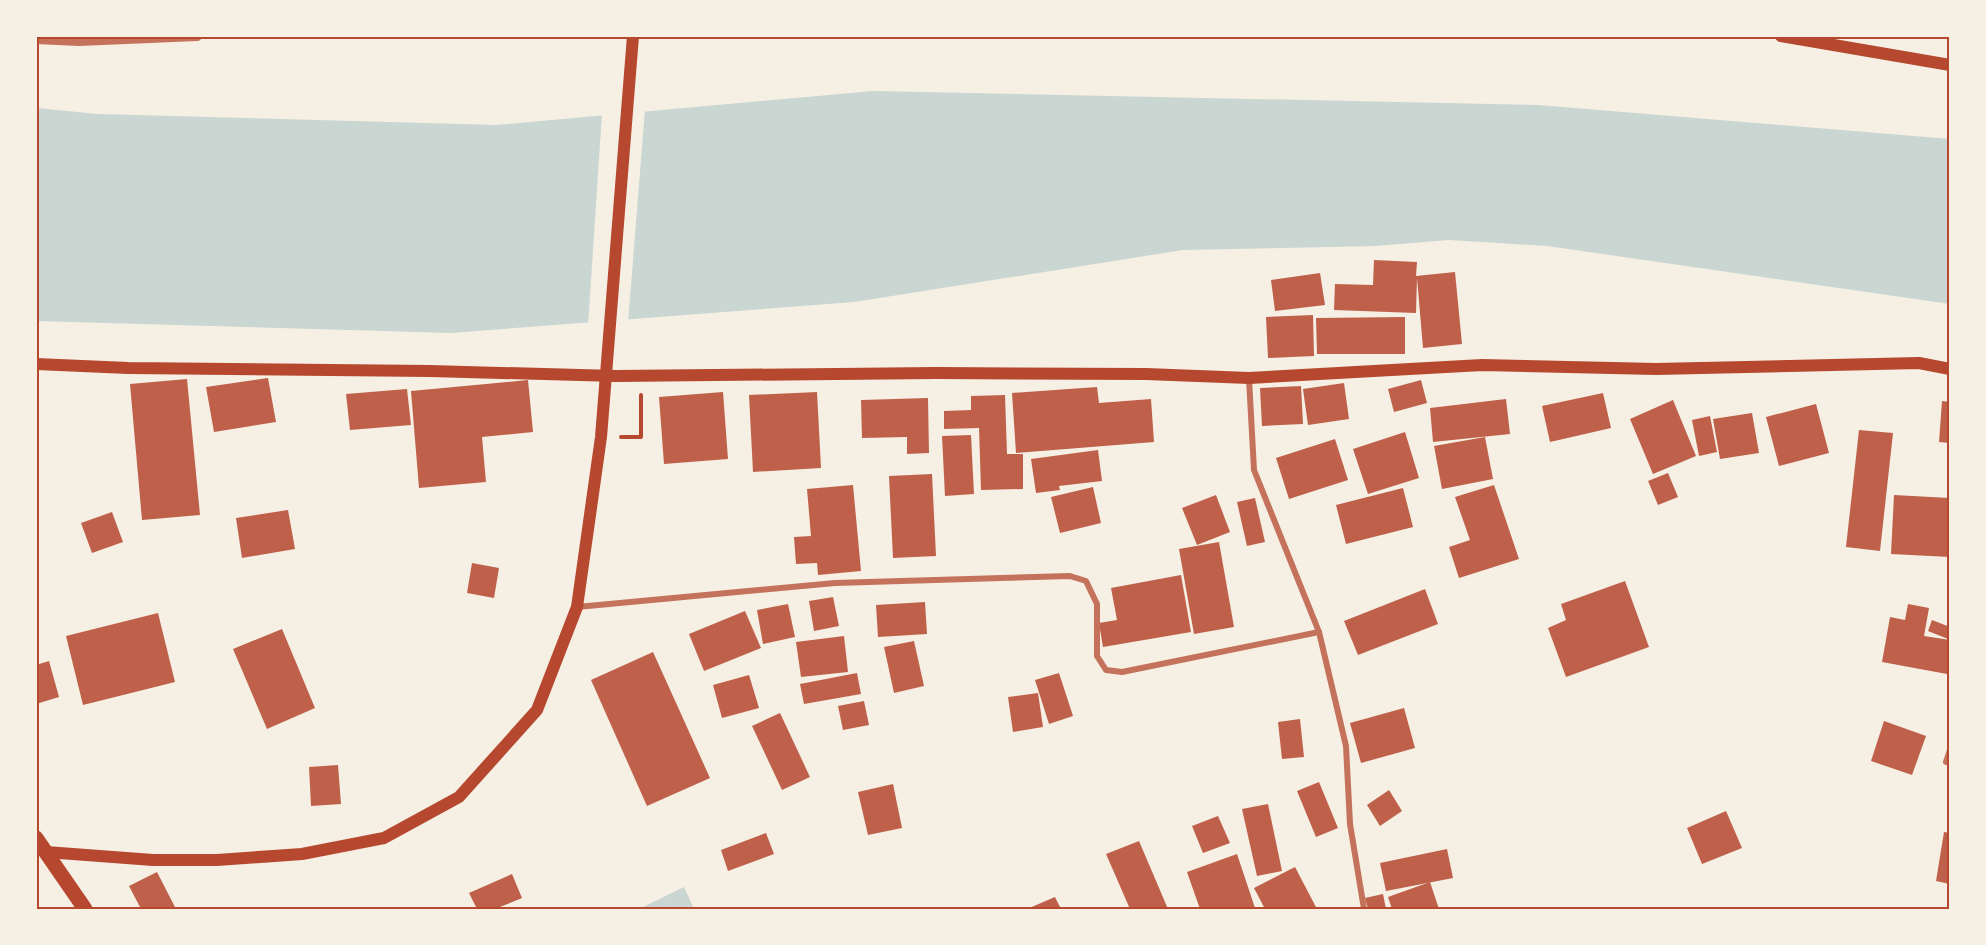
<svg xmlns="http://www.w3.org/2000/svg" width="1986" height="945" font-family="'Work Sans',sans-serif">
  <rect width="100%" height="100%" fill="#f6efe4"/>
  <g fill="#c9d6d2">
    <path d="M873,91L1538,105L1950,139V304L1547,246L1449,240L1375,246L1183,250L854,302L451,333L36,321V108L98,114L496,125Z"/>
    <path d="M684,887L694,909H639Z"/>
  </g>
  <path fill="#f6efe4" d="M645,109L628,323L588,326L602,113Z"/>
  <g fill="#bf614a">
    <path d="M1374,260L1417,262L1416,276L1455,272L1462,344L1423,348L1417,278L1416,313L1334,310L1335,284L1373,285Z"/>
    <path d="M1320,273L1325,305L1275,311L1271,280Z"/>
    <path d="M1313,315L1314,356L1268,358L1266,317Z"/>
    <path d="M1405,317V354H1317L1316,318Z"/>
    <path d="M268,378L276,422L214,432L206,387Z"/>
    <path d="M187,379L200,515L142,520L130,384Z"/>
    <path d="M528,380L533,432L482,437L486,482L419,488L411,391Z"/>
    <path d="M1421,380L1427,403L1394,412L1388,389Z"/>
    <path d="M1344,383L1349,419L1308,425L1303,389Z"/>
    <path d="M1301,386L1303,424L1262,426L1260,388Z"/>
    <path d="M1097,387L1099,403L1151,399L1154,442L1016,453L1012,393Z"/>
    <path d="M407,389L411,425L350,430L346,394Z"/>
    <path d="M723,392L728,459L664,464L659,397Z"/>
    <path d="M817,392L821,468L753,472L749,395Z"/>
    <path d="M1603,393L1611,428L1550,442L1542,406Z"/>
    <path d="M1005,395L1007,454H1023V489L981,490L979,428L944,429V411L971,410V396Z"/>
    <path d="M928,398L929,453L907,454V437L862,438L861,400Z"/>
    <path d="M1506,399L1510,434L1433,442L1430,408Z"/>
    <path d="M1673,400L1696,456L1653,474L1630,419Z"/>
    <path d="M1942,401L1950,402V443L1939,442Z"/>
    <path d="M1816,404L1829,453L1779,466L1766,417Z"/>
    <path d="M1752,413L1759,453L1720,459L1713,419Z"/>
    <path d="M1710,416L1717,452L1699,456L1692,420Z"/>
    <path d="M1859,430L1893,433L1880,551L1846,547Z"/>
    <path d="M1405,432L1419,478L1368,494L1353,449Z"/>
    <path d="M971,435L974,494L945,496L942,436Z"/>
    <path d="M1485,437L1493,479L1442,489L1434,446Z"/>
    <path d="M1335,439L1348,480L1289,499L1276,458Z"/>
    <path d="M1098,450L1102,481L1059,486L1060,490L1036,493L1031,459Z"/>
    <path d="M1668,473L1678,497L1658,505L1648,481Z"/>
    <path d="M932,474L936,556L893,558L889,476Z"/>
    <path d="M853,485L861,571L818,575L817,563L796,564L794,537L811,536L807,489Z"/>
    <path d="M1494,485L1519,559L1459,578L1449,547L1470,540L1455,497Z"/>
    <path d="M1093,487L1101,523L1060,533L1051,497Z"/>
    <path d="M1403,488L1413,527L1346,544L1336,505Z"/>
    <path d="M1216,495L1230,532L1197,545L1182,508Z"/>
    <path d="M1894,495L1950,498V557L1891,554Z"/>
    <path d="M1255,498L1265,542L1247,546L1237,502Z"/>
    <path d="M288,510L295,549L242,558L236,518Z"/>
    <path d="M112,512L123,542L92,553L81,523Z"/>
    <path d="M1219,542L1234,627L1194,634L1179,549Z"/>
    <path d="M472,563L499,568L494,598L467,593Z"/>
    <path d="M1181,575L1191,632L1103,647L1099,623L1117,620L1111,588Z"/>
    <path d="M1625,581L1649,647L1566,677L1548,628L1566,620L1561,604Z"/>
    <path d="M1425,589L1438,624L1358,655L1344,621Z"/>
    <path d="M833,597L839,626L814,631L809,601Z"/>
    <path d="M925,602L927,634L878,637L876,605Z"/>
    <path d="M788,604L795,637L763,644L757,610Z"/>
    <path d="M1908,604L1929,608L1924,636L1950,640L1947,674L1882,662L1890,617L1905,620Z"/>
    <path d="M745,611L761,648L704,671L689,634Z"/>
    <path d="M158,613L175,682L83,705L66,636Z"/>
    <path d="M1932,620L1950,627L1948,639L1928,631Z"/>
    <path d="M282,629L315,708L267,729L233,649Z"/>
    <path d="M844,636L848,672L801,677L796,642Z"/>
    <path d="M914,641L924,686L894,693L884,647Z"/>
    <path d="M653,652L710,778L647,806L591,680Z"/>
    <path d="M49,661L59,697L36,704V665Z"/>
    <path d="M857,673L861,694L804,704L800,684Z"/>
    <path d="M1059,673L1073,716L1049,724L1035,680Z"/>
    <path d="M749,675L759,708L722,718L713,685Z"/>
    <path d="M1038,693L1043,727L1013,732L1008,697Z"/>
    <path d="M864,701L869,725L843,730L838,706Z"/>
    <path d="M1404,708L1415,748L1361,763L1350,723Z"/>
    <path d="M780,713L810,777L782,790L752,726Z"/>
    <path d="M1300,719L1304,757L1282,759L1278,722Z"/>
    <path d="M1884,721L1926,736L1912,775L1871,761Z"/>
    <path d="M338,765L341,804L311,806L309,767Z"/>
    <path d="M1319,782L1338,828L1316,837L1297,791Z"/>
    <path d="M893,784L902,828L868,835L858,792Z"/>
    <path d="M1389,790L1402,811L1380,826L1367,805Z"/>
    <path d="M1268,804L1282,871L1257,876L1242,809Z"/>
    <path d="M1726,811L1742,848L1702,864L1687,828Z"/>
    <path d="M1218,816L1230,843L1203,853L1192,826Z"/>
    <path d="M1944,832L1950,833V884L1936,881Z"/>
    <path d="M766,833L774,854L728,871L721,850Z"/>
    <path d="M1139,841L1168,909H1130L1106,854Z"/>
    <path d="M1447,849L1453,878L1386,891L1380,863Z"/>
    <path d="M1237,854L1255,908L1200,909L1187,872Z"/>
    <path d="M1295,867L1317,909H1265L1254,888Z"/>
    <path d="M157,872L176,909H141L129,886Z"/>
    <path d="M512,874L522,898L495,909H477L469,893Z"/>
    <path d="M1430,882L1439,909H1392L1388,897Z"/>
    <path d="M1383,894L1386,909H1368L1365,898Z"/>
    <path d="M1055,897L1061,909H1027Z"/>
  </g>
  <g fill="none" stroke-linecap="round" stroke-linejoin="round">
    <path stroke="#b5482f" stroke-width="4" d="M621,437H641V395"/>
    <g stroke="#c5725c" stroke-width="6">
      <path d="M1249,379L1254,470L1319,632L1346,746L1350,824L1364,909"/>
      <path d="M577,607L835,583L1070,576L1086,581L1097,604V656L1106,670L1122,672L1319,632"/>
      <path d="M1946,762L1950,750"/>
    </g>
    <path stroke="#c5725c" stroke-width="10" d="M36,39L79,41L197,36"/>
    <g stroke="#b5482f" stroke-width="12">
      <path d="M1781,36L1950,65"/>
      <path d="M36,364L128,368L430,371L616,376L936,373L1146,374L1249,378L1482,365L1656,369L1919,363L1950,369"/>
      <path d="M46,852L153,860H217L302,854L384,838L459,797L537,710L577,607L601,437L633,36"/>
    </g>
    <path stroke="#b5482f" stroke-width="15" d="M36,838L85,909"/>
  </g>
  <rect width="1986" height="945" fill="none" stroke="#f6efe4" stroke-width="75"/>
  <rect x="38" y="38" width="1910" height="870" fill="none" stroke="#b5482f" stroke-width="2"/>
</svg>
